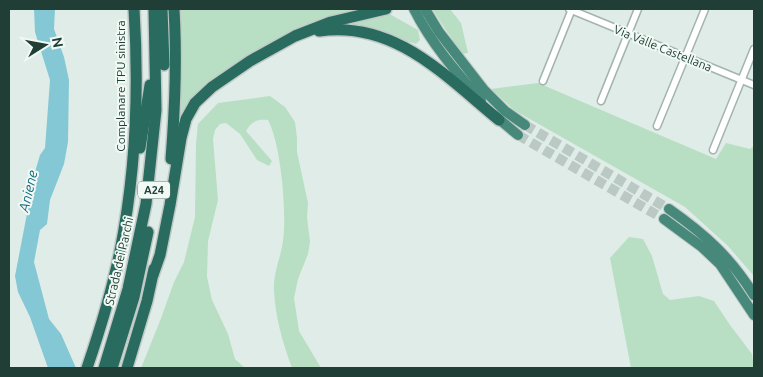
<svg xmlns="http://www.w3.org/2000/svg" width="763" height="377" font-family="Ubuntu,sans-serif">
  <rect width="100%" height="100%" fill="#e0ece7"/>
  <g fill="#b8dfc3">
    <path d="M179,9H373L309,24L298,29L216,78L179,124L181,68Z"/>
    <path d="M432,9H450L461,23L468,53L462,54Z"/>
    <path d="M386,12L418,30L420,40L416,44L383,33L327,25Z"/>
    <path d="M538,83L716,159L726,143L750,149L754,146V276L728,246L685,207L514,110L491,89Z"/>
    <path d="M270,96L285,107L295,122L297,138V152L308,203L307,217L310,242L308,254L298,279L294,298L299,331L321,368H292C283,344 275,316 274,290C273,273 281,257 283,241C287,213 281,144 268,120C257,119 252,121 246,131L272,161L269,166L257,160L240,134L226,123L220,124L215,130L213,139L218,200L208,241L207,277L212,300L228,334L235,359L245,368H141L160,321L174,282L184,262L195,217L196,144L198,124L218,103Z"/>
    <path d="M629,237L643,239L652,256L663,294L670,300L699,296L714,301L730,325L752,354L754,368H631L610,258Z"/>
  </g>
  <path fill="#84c8d5" d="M34,9H55L54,29L64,57L69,80L68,142L64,164L50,200L47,224L40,230L34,262L49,319L61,334L76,368H48L30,317L18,292L15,276L35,172L40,155L45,148L50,80L35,32Z"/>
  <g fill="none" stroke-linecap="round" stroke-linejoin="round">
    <g stroke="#bac9c4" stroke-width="10" stroke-dasharray="10 5" stroke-linecap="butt">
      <path d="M525,125L669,209"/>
      <path d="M518,135L664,219"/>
    </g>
    <g stroke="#a3b4ae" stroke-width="9">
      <g id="minor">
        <path d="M569,9L754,85"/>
        <path d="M543,81L572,9"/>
        <path d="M601,101L638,9"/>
        <path d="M657,126L705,9"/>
        <path d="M713,150L754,49"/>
      </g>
    </g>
    <g stroke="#c1c9c7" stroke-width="12">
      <g id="trunk">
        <path d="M414,9C431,43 456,72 481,100"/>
        <path d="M425,9L439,32L484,90L505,111L525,125"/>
        <path d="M494,115L518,135"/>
        <path d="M669,209C706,235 730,257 754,295"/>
        <path d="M664,219L702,247L720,264L754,315"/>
      </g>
    </g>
    <g stroke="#c1c9c7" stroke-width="14">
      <g id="motorway">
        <path d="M162,9L164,65"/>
        <path d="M319,31C395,20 445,76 499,120"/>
        <path d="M140,148L150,85"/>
        <path d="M171,159C175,109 177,59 174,9"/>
        <path d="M153,275L160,255L170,205L181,138L186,119L195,103L212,87L250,61L295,36L331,22L386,9"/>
        <path d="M87,368C100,330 112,291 120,251C136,172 139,89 134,9"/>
        <path d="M104,368L128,289L146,204L156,110L154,9"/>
        <path d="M112,368L134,297L148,232"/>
        <path d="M127,368L147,301L154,269"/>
      </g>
    </g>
    <use href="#minor" stroke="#fff" stroke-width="6"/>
    <use href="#trunk" stroke="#46887a" stroke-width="10"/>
    <use href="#motorway" stroke="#296c5f" stroke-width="11"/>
  </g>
  <g text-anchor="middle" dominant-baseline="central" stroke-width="4" stroke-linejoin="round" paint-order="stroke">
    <rect fill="#f1f9f5" stroke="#5f766f" stroke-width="1" x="138" y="181.5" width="32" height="17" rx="4"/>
    <g font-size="11" font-weight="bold" fill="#203e36">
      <text x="154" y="190">A24</text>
    </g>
    <g font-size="12" fill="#203e36" stroke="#f1f9f5">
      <text transform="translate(663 48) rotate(22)">Via Valle Castellana</text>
      <text transform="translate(120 86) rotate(-90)">Complanare TPU sinistra</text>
      <text transform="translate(119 261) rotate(-77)">Strada dei Parchi</text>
    </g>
    <g font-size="14" font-style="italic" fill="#166b7e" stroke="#f1f9f5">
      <text transform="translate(28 191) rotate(-77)">Aniene</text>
    </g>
  </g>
  <rect width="763" height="377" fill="none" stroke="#203e36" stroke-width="20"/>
  <g transform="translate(45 45) rotate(79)" stroke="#f1f9f5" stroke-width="4" paint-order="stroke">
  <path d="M0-4L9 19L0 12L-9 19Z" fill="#203e36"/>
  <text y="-8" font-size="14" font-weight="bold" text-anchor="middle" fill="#203e36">N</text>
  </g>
</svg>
